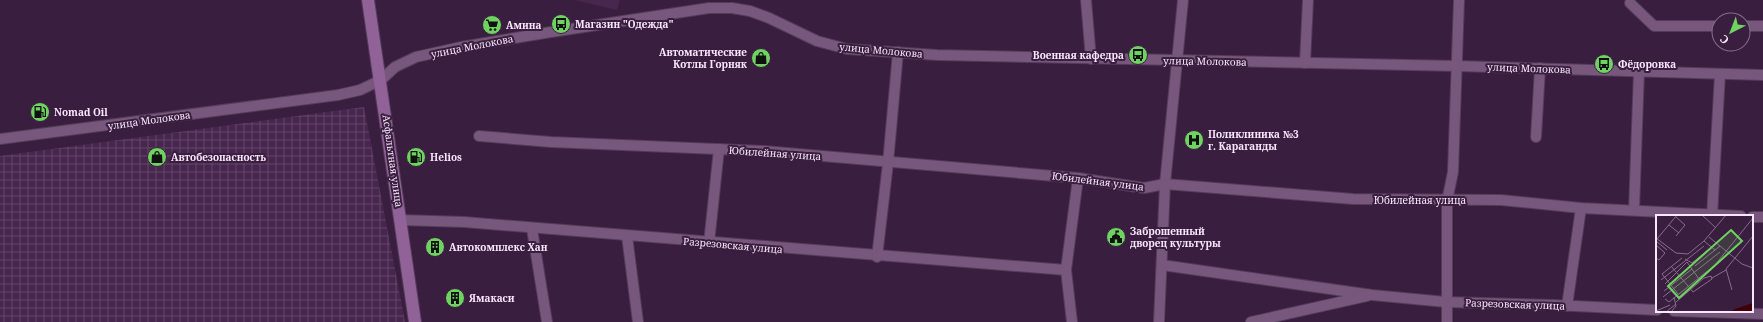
<svg xmlns="http://www.w3.org/2000/svg" width="1763" height="322" font-family="'Noto Serif',serif">
  <defs>
    <pattern id="industrial-grid" width="8" height="8" patternUnits="userSpaceOnUse"><rect width="8" height="8" fill="#48274e"/><path d="M0 4h8M4 0v8" fill="none" stroke="#634668"/></pattern>
  </defs>
  <rect width="100%" height="100%" fill="#3a1e3f"/>
  <path fill="#48274e" d="M574,0H620L617,10Z"/>
  <path fill="url(#industrial-grid)" d="M364,107L405,322H0V156Z"/>
  <g fill="none" stroke-linecap="round" stroke-linejoin="round">
    <g stroke="#543c59" stroke-width="12">
      <g id="minor">
        <path d="M1086,0L1091,59"/>
        <path d="M1630,3L1654,26H1719"/>
        <path d="M1743,26H1763"/>
        <path d="M1305,63L1308,0"/>
        <path d="M479,136L551,142L764,151L1078,178L1144,188L1165,184L1353,199L1501,200L1581,208L1741,216"/>
        <path d="M1536,137L1540,68"/>
        <path d="M0,139L338,95L360,90L381,80L395,67L416,57L461,47L551,32L709,8H732L750,11L769,18L817,41L847,49L937,55L1457,66L1763,75"/>
        <path d="M1634,210L1639,71"/>
        <path d="M1712,216L1720,74"/>
        <path d="M1752,217H1763"/>
        <path d="M401,220L464,222L1066,270"/>
        <path d="M532,229L547,322"/>
        <path d="M627,236L638,322"/>
        <path d="M709,243L719,149"/>
        <path d="M877,257L888,163L898,52"/>
        <path d="M1162,265L1372,295L1446,302L1554,305L1657,310"/>
        <path d="M1567,306L1581,208"/>
        <path d="M1674,311L1763,314"/>
        <path d="M1072,322L1066,270L1078,178"/>
        <path d="M1159,322L1165,184L1183,0"/>
        <path d="M1251,322L1367,296"/>
        <path d="M1447,322V201L1453,172L1459,0"/>
      </g>
    </g>
    <g stroke="#543c59" stroke-width="14">
      <path id="major" d="M368,0L415,322"/>
    </g>
    <use href="#minor" stroke="#77577c" stroke-width="10"/>
    <use href="#major" stroke="#906298" stroke-width="12"/>
  </g>
  <defs>
    <g id="bus-disc" transform="scale(1)"><circle r="9.5" fill="#6ed360" stroke="#3a1e3f"/><path d="M-5-6H5V4H4V6H2V4H-2V6H-4V4H-5ZM-3.5-4V0h7V-4ZM-3.5 1.2v1.5H-2V1.2ZM2 1.2v1.5H3.5V1.2Z" fill="#111"/></g>
    <g id="supermarket-disc" transform="scale(1)"><circle r="9.5" fill="#6ed360" stroke="#3a1e3f"/><path d="M-6-5.5h2.5l.6 2H6L4.5 2H-2.5L-4.4-4H-6ZM-1.5 3.2a1.3 1.3 0 1 0 .1 0ZM3 3.2a1.3 1.3 0 1 0 .1 0Z" fill="#111"/></g>
    <g id="shop-disc" transform="scale(1)"><circle r="9.5" fill="#6ed360" stroke="#3a1e3f"/><path d="M-5-2.5h2.3a2.7 3.5 0 0 1 5.4 0H5L5.5 6h-11ZM-1.5-2.5h3a1.5 2.3 0 0 0-3 0Z" fill="#111"/></g>
    <g id="fuel-disc" transform="scale(1)"><circle r="9.5" fill="#6ed360" stroke="#3a1e3f"/><path d="M-5.5-6h7V0h2V4h1.3V-2.5L3-4.5l.8-.8L6-3V5H2.5V1h-1V6h-7ZM-4.2-4.7v3.2H.2V-4.7Z" fill="#111"/></g>
    <g id="hospital-disc" transform="scale(1)"><circle r="9.5" fill="#6ed360" stroke="#3a1e3f"/><path d="M-5-5h3v3.5h4V-5h3V5h-3V1.5h-4V5h-3Z" fill="#111"/></g>
    <g id="civic-disc" transform="scale(1)"><circle r="9.5" fill="#6ed360" stroke="#3a1e3f"/><path d="M-.6-6.5H3V-4.5H.6V-3L4-1V1h2V6H-6V1h2V-1L-.6-3ZM-1.2 2.5V6h2.4V2.5Z" fill="#111"/></g>
    <g id="building-disc" transform="scale(1)"><circle r="9.5" fill="#6ed360" stroke="#3a1e3f"/><path d="M-4-6H4V6H1V3H-1V6H-4ZM-2.5-4.3h1.7v1.8h-1.7ZM.8-4.3h1.7v1.8H.8ZM-2.5-1h1.7V.8h-1.7ZM.8-1h1.7V.8H.8Z" fill="#111"/></g>
  </defs>
  <g fill-rule="evenodd">
    <use href="#bus-disc" x="561" y="24"/>
    <use href="#supermarket-disc" x="492" y="25"/>
    <use href="#bus-disc" x="1138" y="55"/>
    <use href="#shop-disc" x="761" y="58"/>
    <use href="#bus-disc" x="1604" y="64"/>
    <use href="#fuel-disc" x="40" y="112"/>
    <use href="#hospital-disc" x="1194" y="140"/>
    <use href="#shop-disc" x="157" y="157"/>
    <use href="#fuel-disc" x="416" y="157"/>
    <use href="#civic-disc" x="1116" y="237"/>
    <use href="#building-disc" x="435" y="247"/>
    <use href="#building-disc" x="455" y="298"/>
  </g>
  <g text-anchor="middle" dominant-baseline="central" stroke-width="4" stroke-linejoin="round" paint-order="stroke">
    <g font-size="10" font-weight="bold" fill="#f8e6fc" stroke="#3a1e3f" text-anchor="start">
      <text x="575" y="24">Магазин "Одежда"</text>
      <text x="506" y="25">Амина</text>
      <text x="747" y="52" text-anchor="end">Автоматические<tspan x="747" dy="12">Котлы Горняк</tspan></text>
      <text x="1124" y="55" text-anchor="end">Военная кафедра</text>
      <text x="1618" y="64">Фёдоровка</text>
      <text x="54" y="112">Nomad Oil</text>
      <text x="1208" y="134">Поликлиника №3<tspan x="1208" dy="12">г. Караганды</tspan></text>
      <text x="171" y="157">Автобезопасность</text>
      <text x="430" y="157">Helios</text>
      <text x="1130" y="231">Заброшенный<tspan x="1130" dy="12">дворец культуры</tspan></text>
      <text x="449" y="247">Автокомплекс Хан</text>
      <text x="469" y="298">Ямакаси</text>
    </g>
    <g font-size="10" fill="#f8e6fc" stroke="#3a1e3f">
      <text transform="translate(472 46) rotate(-11)">улица Молокова</text>
      <text transform="translate(881 50) rotate(5)">улица Молокова</text>
      <text transform="translate(1205 61) rotate(1)">улица Молокова</text>
      <text transform="translate(1529 68) rotate(2)">улица Молокова</text>
      <text transform="translate(149 120) rotate(-8)">улица Молокова</text>
      <text transform="translate(775 153) rotate(4)">Юбилейная улица</text>
      <text transform="translate(393 161) rotate(82)">Асфальтная улица</text>
      <text transform="translate(1098 181) rotate(7)">Юбилейная улица</text>
      <text x="1420" y="200">Юбилейная улица</text>
      <text transform="translate(733 245) rotate(5)">Разрезовская улица</text>
      <text transform="translate(1515 304) rotate(2)">Разрезовская улица</text>
    </g>
  </g>
  <g transform="translate(1656 215)">
    <rect width="97" height="97" fill="#3a1e3f"/>
    <path d="M97,88V97H74L79,94Z" fill="#3d0006"/>
    <path fill="none" stroke="#866e8b" stroke-width="1" d="M46,0L60,13M20,2L29,10L20,21M13,10L23,18M53,22L86,49L97,53M0,23L20,38L32,39L48,26L70,0M1,24L21,0M0,26L11,35M48,26L59,35M0,30L9,38L3,45L0,43M29,44L36,48L52,35M31,47L43,64M15,51L37,77L56,64L55,61M39,51L64,31M56,63L70,55M5,65L48,31M9,69L31,47M76,75L70,54L97,21M8,76L36,54M22,79L6,59L26,43M7,82L64,37M9,84L13,87L59,50L97,3M20,87L48,63L55,61M0,96L14,90M10,97L20,89M15,97L20,91L18,82"/>
    <path fill="#6ed360" fill-opacity="0.15" stroke="#6ed360" stroke-width="2" d="M75,15L86,26L23,83L12,71Z"/>
    <rect width="97" height="97" fill="none" stroke="#f8e6fc" stroke-width="2"/>
  </g>
  <g transform="translate(1731 32) rotate(222)"><circle r="19" fill="#3a1e3f" stroke="#866e8b"/>
  <path d="M0-3L7 15L0 10L-7 15Z" fill="#6ed360"/>
  <text y="-6" font-size="11" font-weight="bold" text-anchor="middle" fill="#f8e6fc">С</text>
  </g>
</svg>
